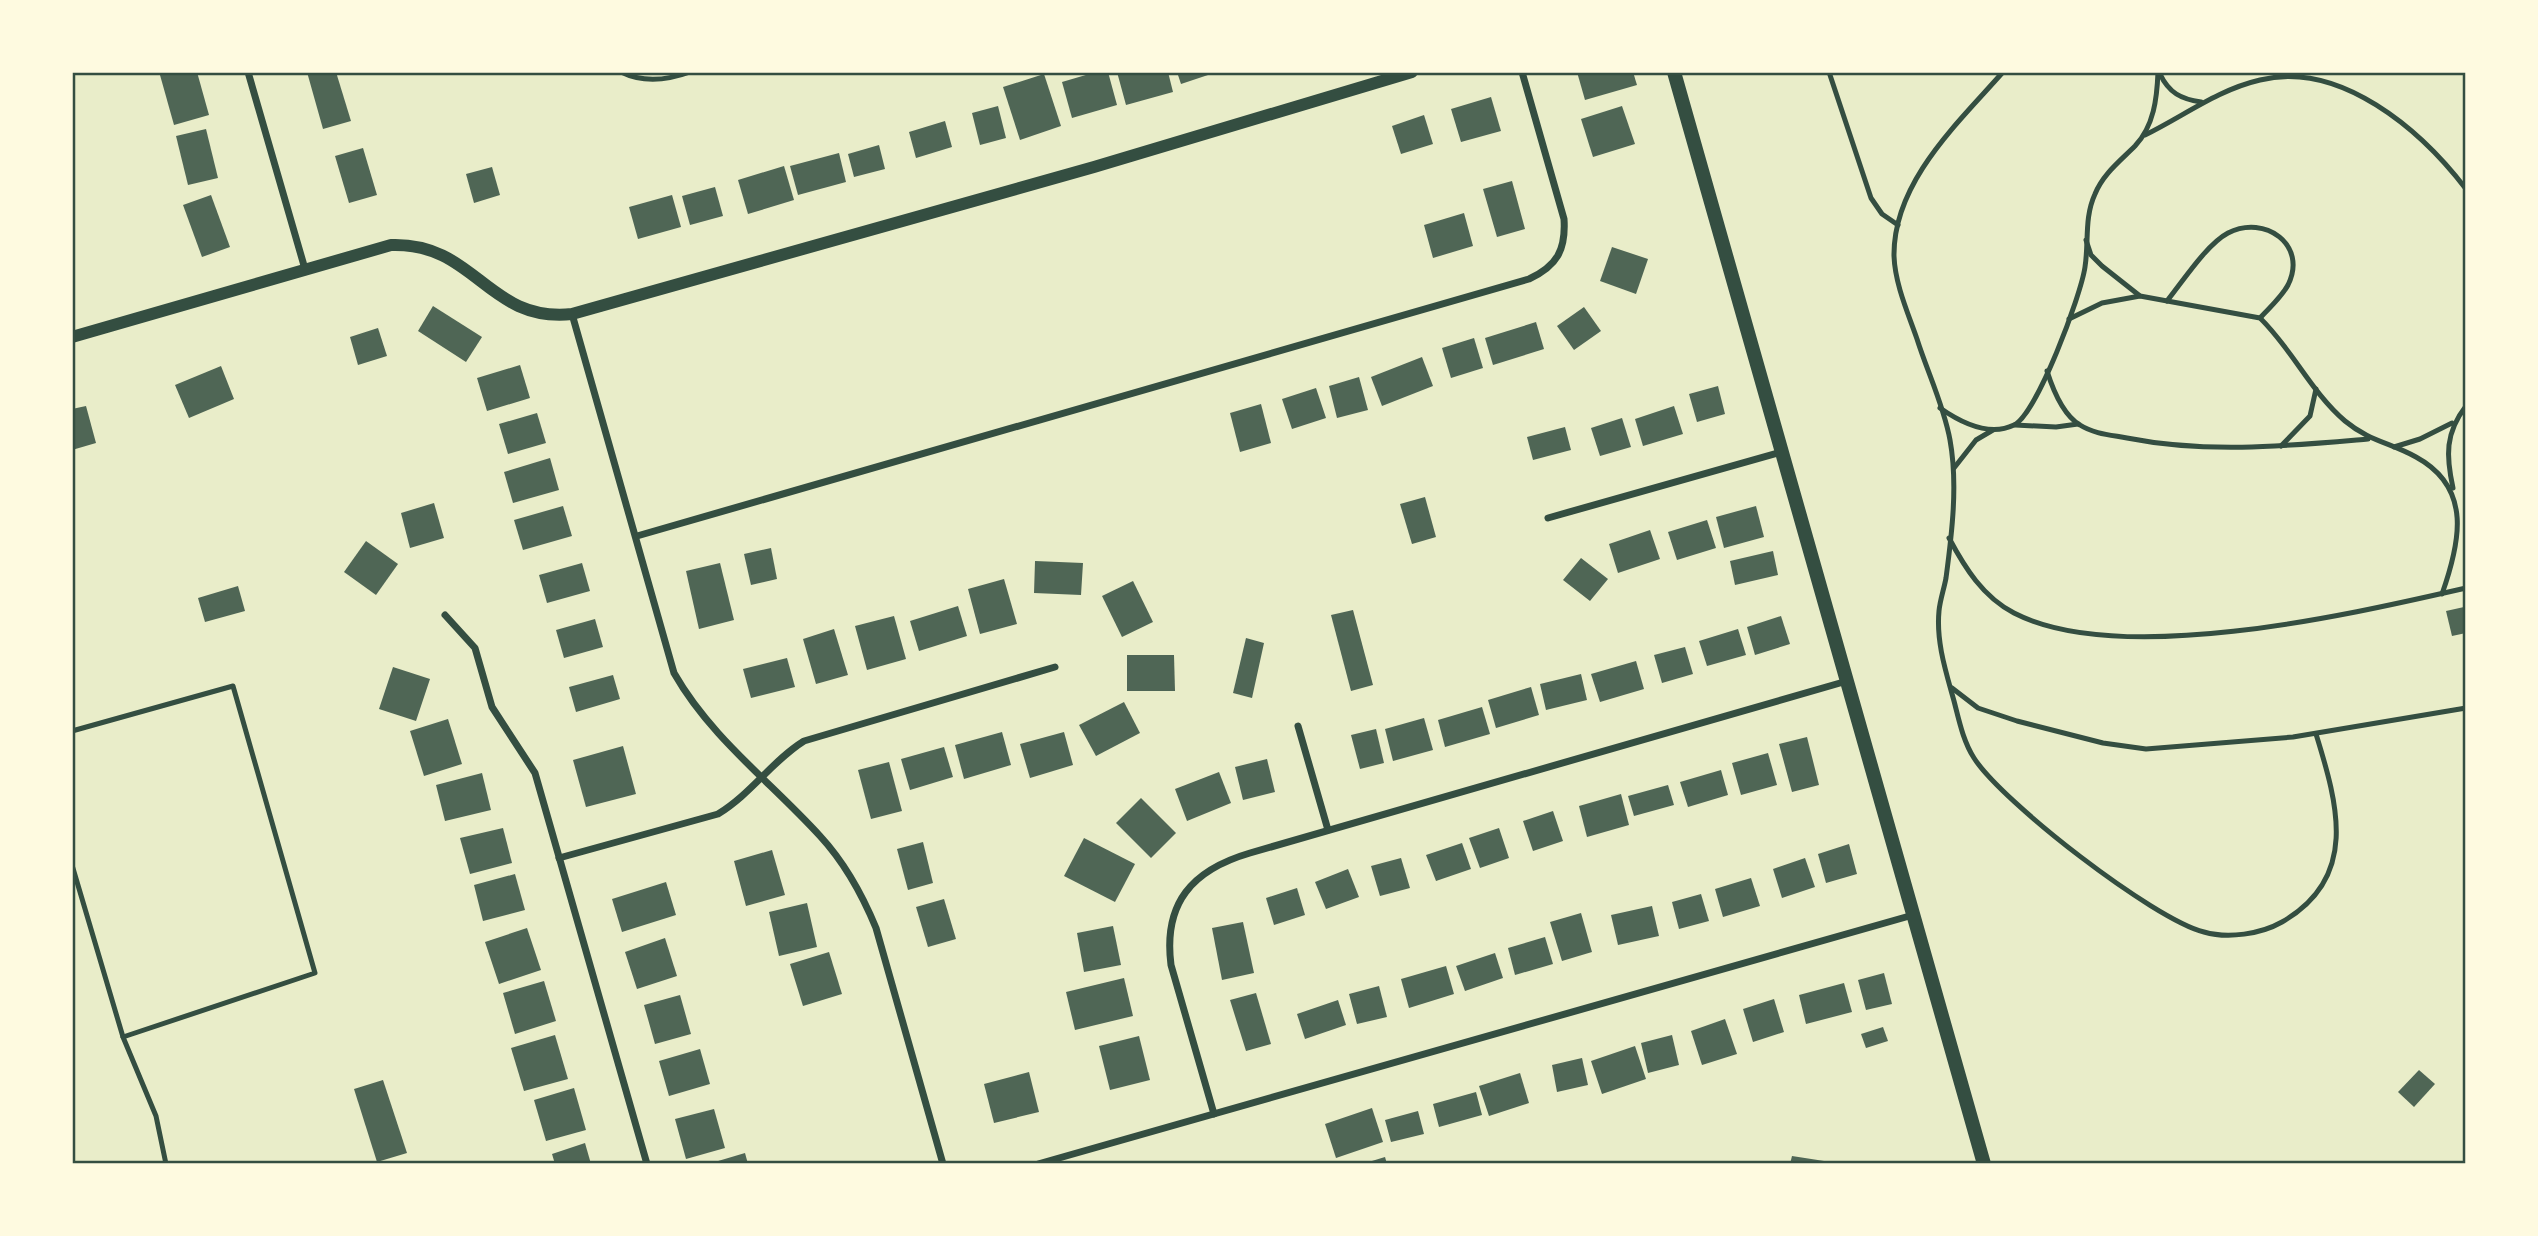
<svg xmlns="http://www.w3.org/2000/svg" width="2538" height="1236" font-family="'Public Sans',sans-serif">
  <rect width="100%" height="100%" fill="#e9edc9"/>
  <g fill="#4f6655">
    <path d="M172,72H197L209,115L174,125L160,75Z"/>
    <path d="M307,72H336L351,121L323,129Z"/>
    <path d="M1096,72H1108L1117,105L1072,118L1062,82Z"/>
    <path d="M1117,72H1168L1173,92L1126,105Z"/>
    <path d="M1177,72H1217L1181,84Z"/>
    <path d="M1577,72H1633L1637,85L1585,100Z"/>
    <path d="M1044,74L1061,126L1020,140L1003,87Z"/>
    <path d="M1491,97L1501,131L1461,142L1451,109Z"/>
    <path d="M998,106L1006,138L980,145L972,113Z"/>
    <path d="M1622,106L1635,144L1593,157L1581,119Z"/>
    <path d="M1424,115L1433,144L1401,154L1392,126Z"/>
    <path d="M945,121L952,147L916,158L909,132Z"/>
    <path d="M206,129L218,178L188,185L176,136Z"/>
    <path d="M879,145L885,169L854,177L848,154Z"/>
    <path d="M363,148L377,195L349,203L335,156Z"/>
    <path d="M839,153L846,182L798,195L790,166Z"/>
    <path d="M784,166L794,200L748,214L738,180Z"/>
    <path d="M492,167L500,195L474,203L466,174Z"/>
    <path d="M1512,181L1525,229L1497,237L1483,189Z"/>
    <path d="M715,187L723,216L690,225L682,196Z"/>
    <path d="M211,195L230,247L202,257L183,205Z"/>
    <path d="M672,195L681,227L638,239L629,207Z"/>
    <path d="M1464,213L1473,246L1433,258L1424,225Z"/>
    <path d="M1612,247L1648,259L1636,294L1600,281Z"/>
    <path d="M433,306L482,337L466,362L418,331Z"/>
    <path d="M1584,307L1601,331L1574,350L1557,326Z"/>
    <path d="M1536,322L1544,349L1493,365L1485,338Z"/>
    <path d="M378,328L387,356L358,365L350,337Z"/>
    <path d="M1474,338L1483,368L1451,378L1442,348Z"/>
    <path d="M1422,357L1433,386L1382,406L1371,377Z"/>
    <path d="M520,365L530,398L487,411L477,378Z"/>
    <path d="M221,366L234,399L189,418L175,385Z"/>
    <path d="M1359,377L1368,410L1337,418L1329,386Z"/>
    <path d="M1718,386L1725,414L1697,422L1689,394Z"/>
    <path d="M1316,388L1326,418L1292,429L1282,399Z"/>
    <path d="M1261,404L1271,443L1240,452L1230,413Z"/>
    <path d="M86,406L96,443L72,450V409Z"/>
    <path d="M1674,406L1683,434L1643,446L1635,419Z"/>
    <path d="M537,413L546,443L508,454L499,424Z"/>
    <path d="M1622,418L1631,447L1600,456L1591,428Z"/>
    <path d="M1565,427L1571,450L1533,460L1527,437Z"/>
    <path d="M550,458L559,490L513,503L504,472Z"/>
    <path d="M1425,497L1436,537L1412,544L1400,504Z"/>
    <path d="M434,503L444,538L410,548L401,513Z"/>
    <path d="M563,506L572,536L523,550L514,520Z"/>
    <path d="M1756,506L1764,537L1724,548L1716,517Z"/>
    <path d="M1707,520L1716,548L1677,560L1668,532Z"/>
    <path d="M1650,530L1660,559L1618,573L1609,544Z"/>
    <path d="M366,541L398,564L376,595L344,572Z"/>
    <path d="M771,548L777,579L751,585L744,554Z"/>
    <path d="M1773,551L1778,575L1735,585L1730,561Z"/>
    <path d="M1581,558L1608,579L1590,601L1563,580Z"/>
    <path d="M1035,561L1083,563L1081,595L1034,593Z"/>
    <path d="M582,563L590,591L547,603L539,575Z"/>
    <path d="M720,563L734,620L699,629L686,571Z"/>
    <path d="M1004,579L1017,624L980,634L968,589Z"/>
    <path d="M1133,581L1153,622L1122,637L1102,596Z"/>
    <path d="M238,586L245,611L205,622L198,598Z"/>
    <path d="M958,606L967,636L919,651L910,621Z"/>
    <path d="M2464,607L2466,633L2452,636L2446,611Z"/>
    <path d="M1353,610L1373,685L1351,691L1331,615Z"/>
    <path d="M894,616L906,659L867,670L855,626Z"/>
    <path d="M1781,616L1790,644L1755,655L1747,627Z"/>
    <path d="M595,619L603,647L564,658L556,630Z"/>
    <path d="M834,629L848,675L816,684L803,639Z"/>
    <path d="M1738,629L1746,655L1707,666L1699,641Z"/>
    <path d="M1246,638L1264,643L1252,698L1233,693Z"/>
    <path d="M1685,647L1693,674L1662,683L1654,655Z"/>
    <path d="M1127,655H1174L1175,691H1127Z"/>
    <path d="M787,658L795,687L751,698L743,669Z"/>
    <path d="M1636,661L1644,689L1600,702L1591,674Z"/>
    <path d="M393,667L430,679L416,721L379,709Z"/>
    <path d="M1581,674L1587,700L1546,710L1540,684Z"/>
    <path d="M613,675L620,699L576,712L569,687Z"/>
    <path d="M1531,687L1539,715L1496,728L1488,700Z"/>
    <path d="M1124,702L1140,733L1096,756L1079,725Z"/>
    <path d="M1482,707L1490,734L1445,747L1438,720Z"/>
    <path d="M1424,718L1433,750L1393,761L1385,729Z"/>
    <path d="M448,719L462,764L424,776L410,731Z"/>
    <path d="M1376,729L1384,763L1360,769L1351,735Z"/>
    <path d="M1002,732L1011,765L964,779L955,745Z"/>
    <path d="M1064,732L1073,765L1030,778L1020,744Z"/>
    <path d="M1807,737L1819,785L1792,792L1779,744Z"/>
    <path d="M623,746L636,794L586,807L573,760Z"/>
    <path d="M944,747L953,777L910,790L901,759Z"/>
    <path d="M1768,753L1777,785L1741,795L1732,763Z"/>
    <path d="M1267,759L1275,792L1243,800L1235,767Z"/>
    <path d="M889,762L902,811L871,819L858,770Z"/>
    <path d="M1721,770L1728,795L1688,807L1680,782Z"/>
    <path d="M1219,772L1231,803L1187,821L1175,789Z"/>
    <path d="M482,773L491,810L445,821L436,785Z"/>
    <path d="M1668,785L1674,805L1634,816L1628,796Z"/>
    <path d="M1621,794L1629,825L1587,837L1579,806Z"/>
    <path d="M1141,798L1176,833L1151,858L1116,823Z"/>
    <path d="M1553,811L1563,841L1533,851L1523,821Z"/>
    <path d="M503,828L512,863L470,874L460,838Z"/>
    <path d="M1499,828L1509,858L1480,868L1469,838Z"/>
    <path d="M1084,838L1135,864L1115,902L1064,876Z"/>
    <path d="M923,842L933,883L908,890L897,849Z"/>
    <path d="M1462,843L1471,869L1436,881L1426,855Z"/>
    <path d="M1849,844L1857,874L1826,883L1818,854Z"/>
    <path d="M772,850L785,895L746,906L734,861Z"/>
    <path d="M1401,858L1410,888L1380,896L1371,866Z"/>
    <path d="M1805,858L1815,887L1782,898L1773,869Z"/>
    <path d="M1348,869L1359,897L1326,909L1315,882Z"/>
    <path d="M515,874L525,910L483,921L474,885Z"/>
    <path d="M1751,878L1760,906L1723,917L1715,889Z"/>
    <path d="M666,882L676,915L622,932L612,899Z"/>
    <path d="M1297,888L1305,915L1274,925L1266,898Z"/>
    <path d="M1701,894L1709,921L1679,929L1672,902Z"/>
    <path d="M944,899L956,939L928,947L916,907Z"/>
    <path d="M807,903L817,947L779,956L769,912Z"/>
    <path d="M1652,906L1659,936L1618,945L1611,915Z"/>
    <path d="M1581,913L1592,952L1562,961L1550,922Z"/>
    <path d="M1243,922L1254,973L1222,980L1212,928Z"/>
    <path d="M1113,926L1121,965L1084,972L1077,933Z"/>
    <path d="M527,928L541,970L499,984L485,942Z"/>
    <path d="M1545,937L1553,964L1515,975L1508,948Z"/>
    <path d="M665,938L677,976L637,989L625,952Z"/>
    <path d="M829,952L842,994L803,1006L790,964Z"/>
    <path d="M1495,953L1503,978L1465,991L1456,966Z"/>
    <path d="M1446,966L1454,994L1409,1008L1401,979Z"/>
    <path d="M1884,973L1892,1004L1866,1010L1858,980Z"/>
    <path d="M1124,978L1133,1016L1075,1030L1066,992Z"/>
    <path d="M544,981L556,1021L515,1034L503,993Z"/>
    <path d="M1844,983L1852,1012L1806,1024L1799,995Z"/>
    <path d="M1379,986L1387,1017L1357,1024L1349,994Z"/>
    <path d="M1256,993L1271,1044L1246,1051L1230,1000Z"/>
    <path d="M680,995L691,1034L655,1044L644,1005Z"/>
    <path d="M1774,999L1784,1032L1753,1042L1743,1009Z"/>
    <path d="M1338,1000L1346,1025L1305,1039L1297,1014Z"/>
    <path d="M1725,1019L1737,1054L1702,1065L1691,1031Z"/>
    <path d="M1883,1027L1888,1041L1866,1048L1861,1034Z"/>
    <path d="M555,1035L568,1079L524,1091L511,1048Z"/>
    <path d="M1672,1035L1679,1065L1648,1073L1641,1043Z"/>
    <path d="M1139,1036L1150,1080L1110,1090L1099,1046Z"/>
    <path d="M1635,1046L1646,1079L1602,1094L1591,1061Z"/>
    <path d="M700,1049L710,1084L669,1096L659,1061Z"/>
    <path d="M1582,1058L1588,1085L1557,1092L1552,1065Z"/>
    <path d="M2419,1070L2435,1084L2414,1107L2398,1092Z"/>
    <path d="M1029,1072L1039,1112L994,1123L984,1084Z"/>
    <path d="M1520,1073L1529,1103L1489,1116L1479,1086Z"/>
    <path d="M383,1080L407,1153L377,1162L354,1089Z"/>
    <path d="M574,1088L586,1130L546,1141L534,1100Z"/>
    <path d="M1476,1092L1482,1115L1439,1127L1433,1104Z"/>
    <path d="M1372,1108L1383,1142L1336,1158L1325,1124Z"/>
    <path d="M714,1109L725,1148L686,1159L675,1119Z"/>
    <path d="M1418,1111L1424,1134L1391,1142L1385,1120Z"/>
    <path d="M585,1143L591,1164H555L552,1154Z"/>
    <path d="M745,1153L748,1164H708Z"/>
    <path d="M1792,1156L1837,1163V1164H1790Z"/>
    <path d="M1385,1157L1387,1164H1362Z"/>
  </g>
  <g fill="none" stroke-linecap="round" stroke-linejoin="round">
    <g stroke="#344e41" stroke-width="5">
      <path d="M621,72C643,83 668,80 690,72"/>
      <path d="M1829,72L1871,198L1882,214L1898,225"/>
      <path d="M2003,72C1958,123 1893,182 1894,256C1895,284 1908,313 1917,339C1927,371 1944,406 1950,440C1958,484 1952,533 1946,578C1944,589 1940,600 1939,611C1936,642 1946,672 1954,701C1959,720 1963,741 1974,758C2002,802 2153,919 2204,932C2228,939 2261,934 2282,922C2359,878 2338,805 2316,734"/>
      <path d="M2160,74C2169,93 2181,99 2201,102"/>
      <path d="M2145,135C2184,116 2217,90 2260,80C2340,60 2421,130 2466,189"/>
      <path d="M2086,240L2091,255L2102,266L2140,296L2260,318C2292,349 2311,392 2345,421C2369,441 2391,443 2416,457C2473,488 2460,543 2442,594"/>
      <path d="M2167,301C2183,281 2207,244 2228,233C2265,214 2308,245 2288,285C2281,298 2269,308 2260,318"/>
      <path d="M2069,319L2102,303L2140,296"/>
      <path d="M2047,371C2053,390 2063,415 2080,425C2094,434 2111,435 2127,438C2208,454 2287,446 2368,439"/>
      <path d="M1940,408C1960,422 1989,437 2014,425C2037,414 2081,295 2085,267C2089,242 2084,218 2095,194C2103,174 2120,161 2135,146C2154,126 2157,98 2158,72"/>
      <path d="M2015,425L2056,427L2078,424"/>
      <path d="M2281,446L2310,416L2316,389"/>
      <path d="M2394,447L2420,439L2452,423"/>
      <path d="M1954,468L1976,440L1993,430"/>
      <path d="M2453,488C2446,456 2445,433 2466,406"/>
      <path d="M1949,538C1965,568 1983,597 2014,613C2121,668 2352,614 2466,588"/>
      <path d="M1952,688L1978,708L2017,721L2103,743L2146,749L2293,737L2466,708"/>
      <path d="M72,731L233,686L315,973L123,1037"/>
      <path d="M72,865L123,1037L156,1116L166,1164"/>
    </g>
    <g stroke="#344e41" stroke-width="7">
      <path d="M248,72L305,269"/>
      <path d="M572,314L674,673C711,738 771,782 820,836C845,863 862,894 876,928L943,1164"/>
      <path d="M1548,518L1781,452"/>
      <path d="M637,536L1529,279C1557,266 1566,250 1564,219L1522,72"/>
      <path d="M445,615L475,648L492,707L535,773L647,1164"/>
      <path d="M1298,726L1328,830"/>
      <path d="M559,858L718,814C751,794 772,761 804,741L1055,667"/>
      <path d="M1214,1114L1171,965C1163,903 1192,870 1250,853L1847,681"/>
      <path d="M1038,1164L1913,915"/>
    </g>
    <path stroke="#344e41" stroke-width="12" d="M72,337L391,245C476,242 487,323 572,314L1094,167L1412,72"/>
    <path stroke="#344e41" stroke-width="14" d="M1674,72L1984,1164"/>
  </g>
  <rect width="2538" height="1236" fill="none" stroke="#fefae0" stroke-width="147"/>
  <rect x="74" y="74" width="2390" height="1088" fill="none" stroke="#344e41" stroke-width="2.5"/>
</svg>
